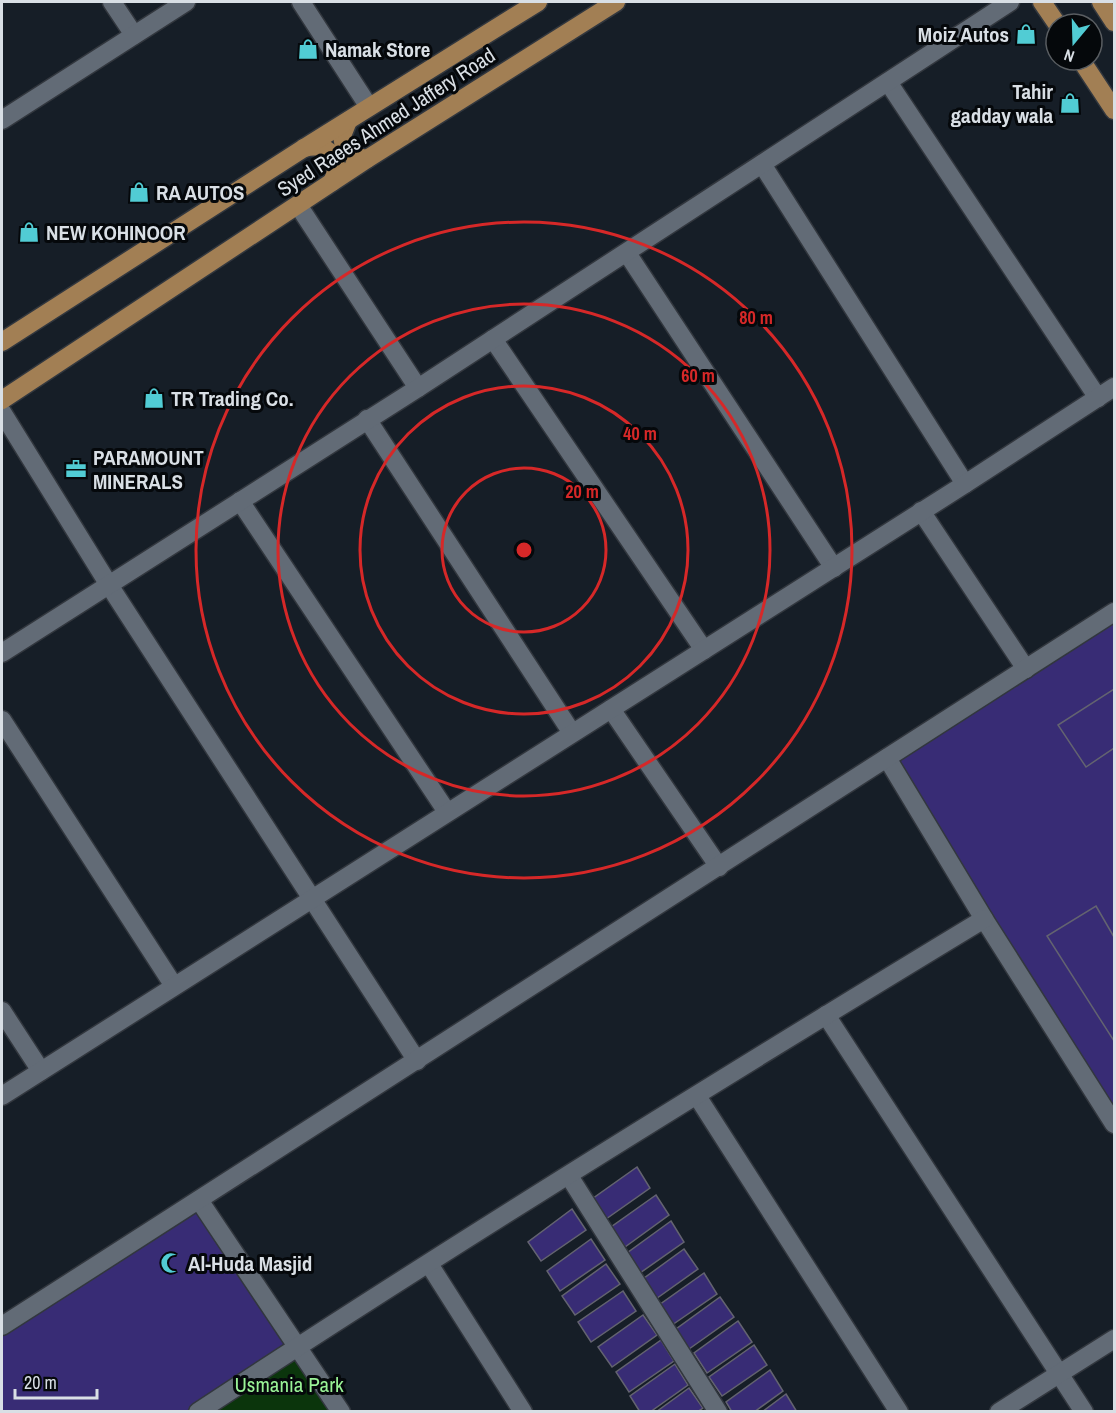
<svg xmlns="http://www.w3.org/2000/svg" width="1116" height="1413" font-family="'Archivo Narrow',sans-serif">
  <rect width="100%" height="100%" fill="#161e27"/>
  <path fill="#0b350c" d="M297,1347L340,1412H198Z"/>
  <g fill="#382c75" stroke="#636370" stroke-width="1.5">
    <path d="M1114,618V1118L887,758Z"/>
    <path d="M1114,689V748L1086,767L1058,725Z"/>
    <path d="M1096,906L1114,937V1041L1047,936Z"/>
    <path d="M637,1167L650,1188L606,1219L592,1199Z"/>
    <path d="M656,1195L669,1215L625,1247L611,1227Z"/>
    <path d="M199,1200L297,1347L198,1412H2V1326Z"/>
    <path d="M572,1209L586,1230L541,1261L528,1242Z"/>
    <path d="M671,1221L684,1242L640,1273L627,1253Z"/>
    <path d="M591,1239L605,1260L560,1291L547,1271Z"/>
    <path d="M684,1249L698,1269L653,1301L640,1281Z"/>
    <path d="M606,1264L620,1284L575,1315L562,1296Z"/>
    <path d="M704,1273L717,1294L672,1325L659,1305Z"/>
    <path d="M623,1291L636,1311L591,1342L578,1322Z"/>
    <path d="M720,1297L734,1317L689,1349L676,1329Z"/>
    <path d="M643,1315L657,1335L612,1367L598,1347Z"/>
    <path d="M738,1321L752,1342L707,1373L694,1353Z"/>
    <path d="M661,1340L674,1361L629,1392L616,1372Z"/>
    <path d="M754,1345L767,1365L722,1396L709,1377Z"/>
    <path d="M675,1364L688,1385L650,1412H640L630,1396Z"/>
    <path d="M770,1370L783,1391L754,1412H732L726,1402Z"/>
    <path d="M689,1388L703,1408L697,1412H656Z"/>
    <path d="M786,1394L797,1412H762Z"/>
  </g>
  <g fill="none" stroke-linecap="round" stroke-linejoin="round">
    <g stroke="#32373e" stroke-width="21">
      <g id="minor">
        <path d="M112,2L134,35"/>
        <path d="M301,2L369,107"/>
        <path d="M888,82L1098,398"/>
        <path d="M2,120L186,2"/>
        <path d="M762,164L965,484"/>
        <path d="M298,205L418,388"/>
        <path d="M627,253L834,568"/>
        <path d="M493,339L704,650"/>
        <path d="M2,412L109,585L417,1061"/>
        <path d="M367,419L572,733"/>
        <path d="M240,501L447,812"/>
        <path d="M921,511L1026,669"/>
        <path d="M2,653L418,388L1010,2"/>
        <path d="M611,709L719,867"/>
        <path d="M2,720L174,986"/>
        <path d="M887,758L984,919L1114,1124"/>
        <path d="M2,1011L41,1071"/>
        <path d="M826,1015L1084,1412"/>
        <path d="M2,1096L965,484L1114,387"/>
        <path d="M697,1096L899,1412"/>
        <path d="M569,1176L718,1412"/>
        <path d="M199,1200L341,1412"/>
        <path d="M429,1264L523,1412"/>
        <path d="M2,1326L1114,612"/>
        <path d="M198,1412C456,1242 720,1079 984,919"/>
        <path d="M999,1412L1114,1339"/>
      </g>
    </g>
    <g stroke="#32373e" stroke-width="21">
      <g id="major">
        <path d="M1042,2L1057,24"/>
        <path d="M1101,2L1114,22"/>
        <path d="M1081,60L1114,110"/>
        <path d="M348,121L342,136L344,147L353,156L367,159"/>
        <path d="M304,148C328,141 344,160 332,182"/>
        <path d="M2,342L304,148L538,2"/>
        <path d="M2,400L367,159L616,2"/>
      </g>
    </g>
    <use href="#minor" stroke="#626b76" stroke-width="18"/>
    <use href="#major" stroke="#a27f54" stroke-width="18"/>
  </g>
  <g fill="none" stroke="#d62828" stroke-width="3">
    <circle cx="524" cy="550" r="82"/>
    <circle cx="524" cy="550" r="164"/>
    <circle cx="524" cy="550" r="246"/>
    <circle cx="524" cy="550" r="328"/>
  </g>
  <defs>
    <g id="shop-bare" transform="scale(1.62)"><path d="M-5-2.5h2.3a2.7 3.5 0 0 1 5.4 0H5L5.5 6h-11ZM-1.5-2.5h3a1.5 2.3 0 0 0-3 0Z" fill="#51ccd4" stroke="#05080b" stroke-width="2.5" paint-order="stroke"/></g>
    <g id="office-bare" transform="scale(1.62)"><path d="M-6-3h4V-5.5h4V-3h4V5H-6ZM-1-4.5V-3h2v-1.5ZM-6 0V1H6V0Z" fill="#51ccd4" stroke="#05080b" stroke-width="2.5" paint-order="stroke"/></g>
    <g id="mosque-bare" transform="scale(1.62)"><path d="M3.5-4.9A6 6 0 1 0 3.5 4.9A5 5 0 1 1 3.5-4.9Z" fill="#51ccd4" stroke="#05080b" stroke-width="2.5" paint-order="stroke"/></g>
  </defs>
  <g fill-rule="evenodd">
    <use href="#shop-bare" x="1026" y="34"/>
    <use href="#shop-bare" x="308" y="49"/>
    <use href="#shop-bare" x="1070" y="103"/>
    <use href="#shop-bare" x="139" y="192"/>
    <use href="#shop-bare" x="29" y="232"/>
    <use href="#shop-bare" x="154" y="398"/>
    <use href="#office-bare" x="76" y="469"/>
    <use href="#mosque-bare" x="171" y="1263"/>
  </g>
  <g text-anchor="middle" dominant-baseline="central" stroke-width="6" stroke-linejoin="round" paint-order="stroke">
    <g font-size="21" font-weight="bold" fill="#d9dfe5" stroke="#05080b" text-anchor="start">
      <text x="1009" y="34" text-anchor="end">Moiz Autos</text>
      <text x="325" y="49">Namak Store</text>
      <text x="1053" y="91" text-anchor="end">Tahir<tspan x="1053" dy="24">gadday wala</tspan></text>
      <text x="156" y="192">RA AUTOS</text>
      <text x="46" y="232">NEW KOHINOOR</text>
      <text x="171" y="398">TR Trading Co.</text>
      <text x="93" y="457">PARAMOUNT<tspan x="93" dy="24">MINERALS</tspan></text>
      <text x="188" y="1263">Al-Huda Masjid</text>
    </g>
    <g font-size="21" fill="#d9dfe5" stroke="#05080b">
      <text transform="translate(386 122) rotate(-33)">Syed Raees Ahmed Jaffery Road</text>
    </g>
    <g font-size="21" fill="#9af397" stroke="#05080b">
      <text x="289" y="1384">Usmania Park</text>
    </g>
  </g>
  <circle cx="524" cy="550" r="9" fill="#d62828" stroke="#05080b" stroke-width="3"/>
  <g font-size="18" text-anchor="middle" font-weight="bold" fill="#d62828" stroke="#05080b" stroke-width="6" stroke-linejoin="round" paint-order="stroke">
    <text x="756" y="324">80 m</text>
    <text x="698" y="382">60 m</text>
    <text x="640" y="440">40 m</text>
    <text x="582" y="498">20 m</text>
  </g>
  <rect width="1116" height="1413" fill="none" stroke="#d9dfe5" stroke-width="6"/>
  <g transform="translate(1074 42) rotate(199)"><circle r="28" fill="#05080b" stroke="#5a5e62" stroke-width="1.5"/>
  <path d="M0-4.5L10 22L0 15L-10 22Z" fill="#51ccd4"/>
  <text y="-9" font-size="16" font-weight="bold" text-anchor="middle" fill="#d9dfe5">N</text>
  </g>
  <path d="M15 1389v9h82v-9" fill="none" stroke="#d9dfe5" stroke-width="3"/>
  <text x="24" y="1389" font-size="18" fill="#d9dfe5" stroke="#05080b" stroke-width="4.5" paint-order="stroke">20 m</text>
</svg>
